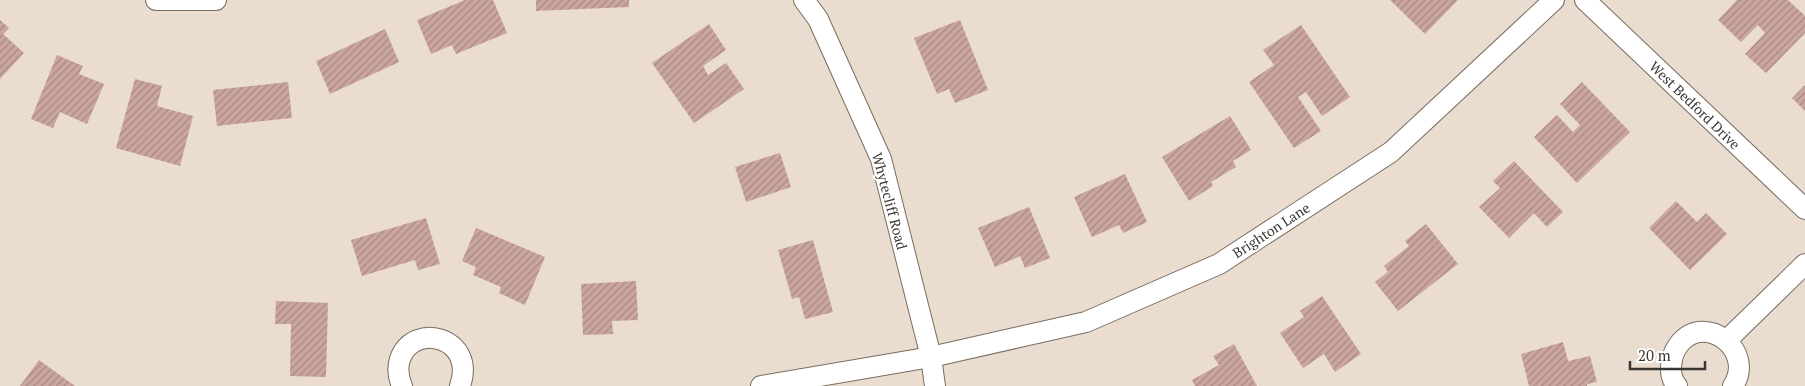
<svg xmlns="http://www.w3.org/2000/svg" width="1805" height="386" font-family="'PT Serif',serif">
  <defs>
    <pattern id="building-hatch" width="6" height="6" patternUnits="userSpaceOnUse" patternTransform="scale(1.25)"><rect width="6" height="6" fill="#cba6a0"/><path d="M-1 1l2-2M0 6l6-6M5 7l2-2" fill="none" stroke="#a68883"/></pattern>
  </defs>
  <rect width="100%" height="100%" fill="#eadcce"/>
  <g fill="url(#building-hatch)">
    <path d="M465,0H493L507,33L456,54L452,45L431,54L417,20Z"/>
    <path d="M536,0H629V7L536,11Z"/>
    <path d="M1390,0H1458L1425,34Z"/>
    <path d="M1737,0H1788L1805,16V33L1766,73L1745,54L1765,33L1758,25L1741,42L1718,20Z"/>
    <path d="M0,20L9,28L3,34L24,53L0,79Z"/>
    <path d="M960,20L988,90L955,103L949,89L937,94L914,38Z"/>
    <path d="M709,24L726,50L703,66L708,75L726,63L744,89L694,123L652,63Z"/>
    <path d="M1301,25L1350,97L1322,116L1306,92L1298,97L1321,131L1294,148L1249,82L1274,65L1263,50Z"/>
    <path d="M385,29L399,62L330,94L316,61Z"/>
    <path d="M57,55L83,66L79,74L104,84L87,124L60,112L53,128L31,119Z"/>
    <path d="M135,79L162,86L157,106L193,116L180,166L116,148Z"/>
    <path d="M288,82L292,118L217,126L213,90Z"/>
    <path d="M1582,82L1630,132L1577,183L1534,137L1557,115L1573,132L1580,125L1560,104Z"/>
    <path d="M1805,85V111L1792,98Z"/>
    <path d="M1230,116L1251,150L1233,161L1236,167L1211,182L1213,186L1189,201L1162,157Z"/>
    <path d="M780,153L791,187L746,202L735,167Z"/>
    <path d="M1514,161L1563,212L1547,227L1534,213L1509,238L1479,207L1500,188L1493,181Z"/>
    <path d="M1125,174L1147,222L1123,233L1119,225L1092,237L1074,197Z"/>
    <path d="M1676,201L1697,222L1706,213L1727,234L1690,270L1649,228Z"/>
    <path d="M1029,207L1050,258L1025,268L1020,256L995,267L978,228Z"/>
    <path d="M426,218L440,264L418,270L415,260L362,276L351,240Z"/>
    <path d="M1426,224L1458,264L1398,311L1375,282L1388,272L1384,266L1409,246L1405,241Z"/>
    <path d="M476,228L545,257L525,305L499,293L501,287L473,275L476,267L462,261Z"/>
    <path d="M813,240L833,312L805,319L799,297L792,299L778,250Z"/>
    <path d="M636,281L638,320L612,321L613,334L583,335L581,284Z"/>
    <path d="M1322,296L1361,354L1335,372L1324,354L1303,368L1280,333L1304,317L1300,311Z"/>
    <path d="M276,301L328,303L326,377L290,376L291,324H275Z"/>
    <path d="M1563,342L1568,361L1590,356L1597,382L1587,384V386H1529L1521,354Z"/>
    <path d="M1234,344L1257,386H1195L1192,380L1219,365L1213,356Z"/>
    <path d="M39,360L75,386H20Z"/>
  </g>
  <g fill="none" stroke-linecap="round" stroke-linejoin="round">
    <g stroke="#796d61" stroke-width="22">
      <g id="street">
        <path d="M156,0H216"/>
        <path d="M804,0L818,19L881,159L931,357L935,386"/>
        <path d="M1585,0L1805,209"/>
        <path d="M1727,340L1805,264"/>
        <path d="M402,386C398,377 397,369 400,359C414,320 477,338 460,386"/>
        <path d="M761,386L931,357L1086,322L1219,264L1391,152L1554,0"/>
        <path d="M1677,386C1671,379 1670,369 1672,360C1673,353 1676,348 1680,343C1706,312 1756,351 1733,386"/>
      </g>
    </g>
    <use href="#street" stroke="#fff" stroke-width="20"/>
  </g>
  <g text-anchor="middle" dominant-baseline="central" stroke-width="4" stroke-linejoin="round" paint-order="stroke">
    <g font-size="14" fill="#3b3631" stroke="#fff">
      <text transform="translate(1695 105) rotate(44)">West Bedford Drive</text>
      <text transform="translate(890 201) rotate(75)">Whytecliff Road</text>
      <text transform="translate(1271 230) rotate(-33)">Brighton Lane</text>
    </g>
  </g>
  <path d="M1630 361v8h75v-8" fill="none" stroke="#3b3631" stroke-width="2.5"/>
  <text x="1638" y="361" font-size="15" fill="#3b3631" stroke="#ffffff" stroke-width="4" paint-order="stroke">20 m</text>
</svg>
